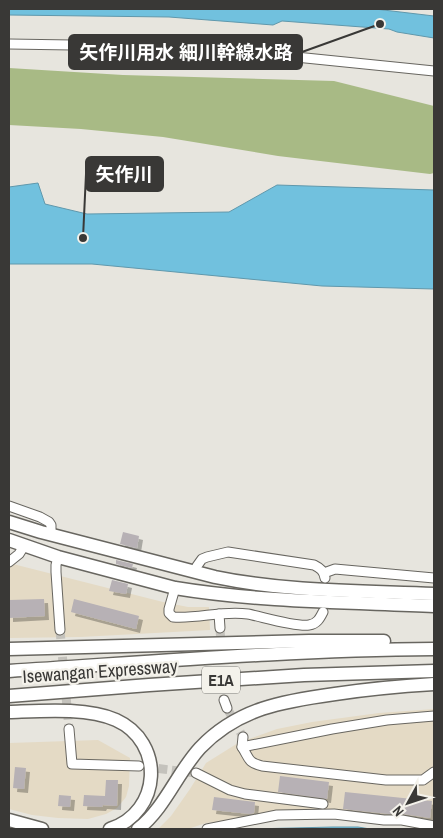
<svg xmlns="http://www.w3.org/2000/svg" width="443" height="838" font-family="'Archivo Narrow','Noto Sans JP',sans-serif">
  <defs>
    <filter id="shadow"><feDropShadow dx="4" dy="4" stdDeviation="0" flood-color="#0004"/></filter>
  </defs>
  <rect width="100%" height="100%" fill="#e7e5de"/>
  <g fill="#e4dac5">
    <path d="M9,563L163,602L188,607H209L210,630L81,637L9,638Z"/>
    <path d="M434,709V822L331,816L247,819L206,823L188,829H158L171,816L190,789L206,763L238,743L277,729L312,722L379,713Z"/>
    <path d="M98,740L130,758L129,786L126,797L117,808L106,814L88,819L58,818L32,815L9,809V743Z"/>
  </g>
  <path fill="#a8ba85" d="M9,68L123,75L334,81L434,106V173L430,174L278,156L163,137L81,129L9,125Z"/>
  <g fill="#71c1de" stroke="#6098ac">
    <path d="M9,9H375L434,16V38L397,32L389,29L282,21L273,25L169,17L9,15Z"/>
    <path d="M38,183L45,204L87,214L229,212L277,185L434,190V289L322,286L92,264H9V187Z"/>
    <path d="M333,827H358L370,829H252Z"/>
  </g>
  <g fill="#b7b1b5" filter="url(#shadow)">
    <path d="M123,532L139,536L137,548L120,544Z"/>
    <path d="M116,560L133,564L132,568L116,564Z"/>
    <path d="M112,580L128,584L126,594L109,591Z"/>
    <path d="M44,599L45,616L9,618V600Z"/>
    <path d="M74,599L139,616L136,629L71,612Z"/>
    <path d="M15,767L26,768L24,789L13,788Z"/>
    <path d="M280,776L329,782L327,799L278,792Z"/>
    <path d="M106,780H118L117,806L103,805L102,807L83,806L84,795L105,796Z"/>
    <path d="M345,792L432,801L430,818L403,814H389L343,809Z"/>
    <path d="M59,795L71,796L70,807L58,806Z"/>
    <path d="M214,797L255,802L254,813L250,814L212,810Z"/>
  </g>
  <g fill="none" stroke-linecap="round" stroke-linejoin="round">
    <g stroke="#c4c2bc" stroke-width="9" stroke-dasharray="9 4.5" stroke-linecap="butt">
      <path d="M220,628L224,700"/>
      <path d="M60,630L69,729"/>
      <path d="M227,708L243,737"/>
      <path d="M145,767L196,773"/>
    </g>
    <g stroke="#686660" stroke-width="11">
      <g id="minor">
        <path d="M9,44L72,45L276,55L434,71"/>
        <path d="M9,506L40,517L49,522L51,525V534"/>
        <path d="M58,557L56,565V572L60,630"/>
        <path d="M9,562L19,554L24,546"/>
        <path d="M196,571L197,566L202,559L207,557L228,552L314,565C320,568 324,571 325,578"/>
        <path d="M324,573L335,569L434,578"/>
        <path d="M175,588L169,609V613L173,617C198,619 223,610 248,614C263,617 295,627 309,625C317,624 320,618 323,612"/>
        <path d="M219,614L220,628"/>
        <path d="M224,700L227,708"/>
        <path d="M69,729L72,764L139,766"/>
        <path d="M243,737L242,747L332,729L387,720L434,716"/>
        <path d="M242,747C250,759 247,762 262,766L386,780H423L434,772"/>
        <path d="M196,773L230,790L245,794L323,804"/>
        <path d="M207,829L277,815L334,814L384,820H402L434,826"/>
      </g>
    </g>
    <g stroke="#686660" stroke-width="15">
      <g id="highway">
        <path d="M9,522L41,532L215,577C287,592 361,591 434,594"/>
        <path d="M9,540L58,557L175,588C260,602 348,602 434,606"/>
        <path d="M9,649L309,641H384"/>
        <path d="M9,671C151,662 292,650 434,649"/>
        <path d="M9,696L149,685L304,675L434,671"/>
        <path d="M9,712C40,711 87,707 116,720C165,742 162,812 110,829"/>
        <path d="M9,820L42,829"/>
        <path d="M138,829C165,808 177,773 200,748C238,708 284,701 335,694C368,689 401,686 434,684"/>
      </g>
    </g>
    <use href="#minor" stroke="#fff" stroke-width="9"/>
    <use href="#highway" stroke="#fff" stroke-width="12"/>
  </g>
  <g text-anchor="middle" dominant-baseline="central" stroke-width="4.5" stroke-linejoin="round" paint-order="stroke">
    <rect fill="#f4f2eb" stroke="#71706c" stroke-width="1" x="202" y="666.5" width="38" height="27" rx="4"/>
    <g font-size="16" font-weight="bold" fill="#393836">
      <text x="221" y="680">E1A</text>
    </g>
    <g font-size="18" fill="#393836" stroke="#f4f2eb">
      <text transform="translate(100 671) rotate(-4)">Isewangan Expressway</text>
    </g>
  </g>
  <path fill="none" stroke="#393836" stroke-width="2" d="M380 24L302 52M83 238L86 174"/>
  <g fill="#393836" stroke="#f4f2eb" stroke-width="2">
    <circle cx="380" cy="24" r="5"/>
    <circle cx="83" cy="238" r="5"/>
  </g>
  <g fill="#393836" stroke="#393836" stroke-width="2">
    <rect x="69" y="35" width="233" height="34" rx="5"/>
    <rect x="86" y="157" width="77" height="34" rx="5"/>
  </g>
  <g font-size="19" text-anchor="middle" font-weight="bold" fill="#fff">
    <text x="186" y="59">矢作川用水 細川幹線水路</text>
    <text x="124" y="181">矢作川</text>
  </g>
  <rect width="443" height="838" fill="none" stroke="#393836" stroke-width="20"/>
  <g transform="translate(408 803) rotate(230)" stroke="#f4f2eb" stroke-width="4" paint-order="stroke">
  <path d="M0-4L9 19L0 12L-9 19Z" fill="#393836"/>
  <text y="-8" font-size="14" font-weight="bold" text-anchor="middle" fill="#393836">N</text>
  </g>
</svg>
